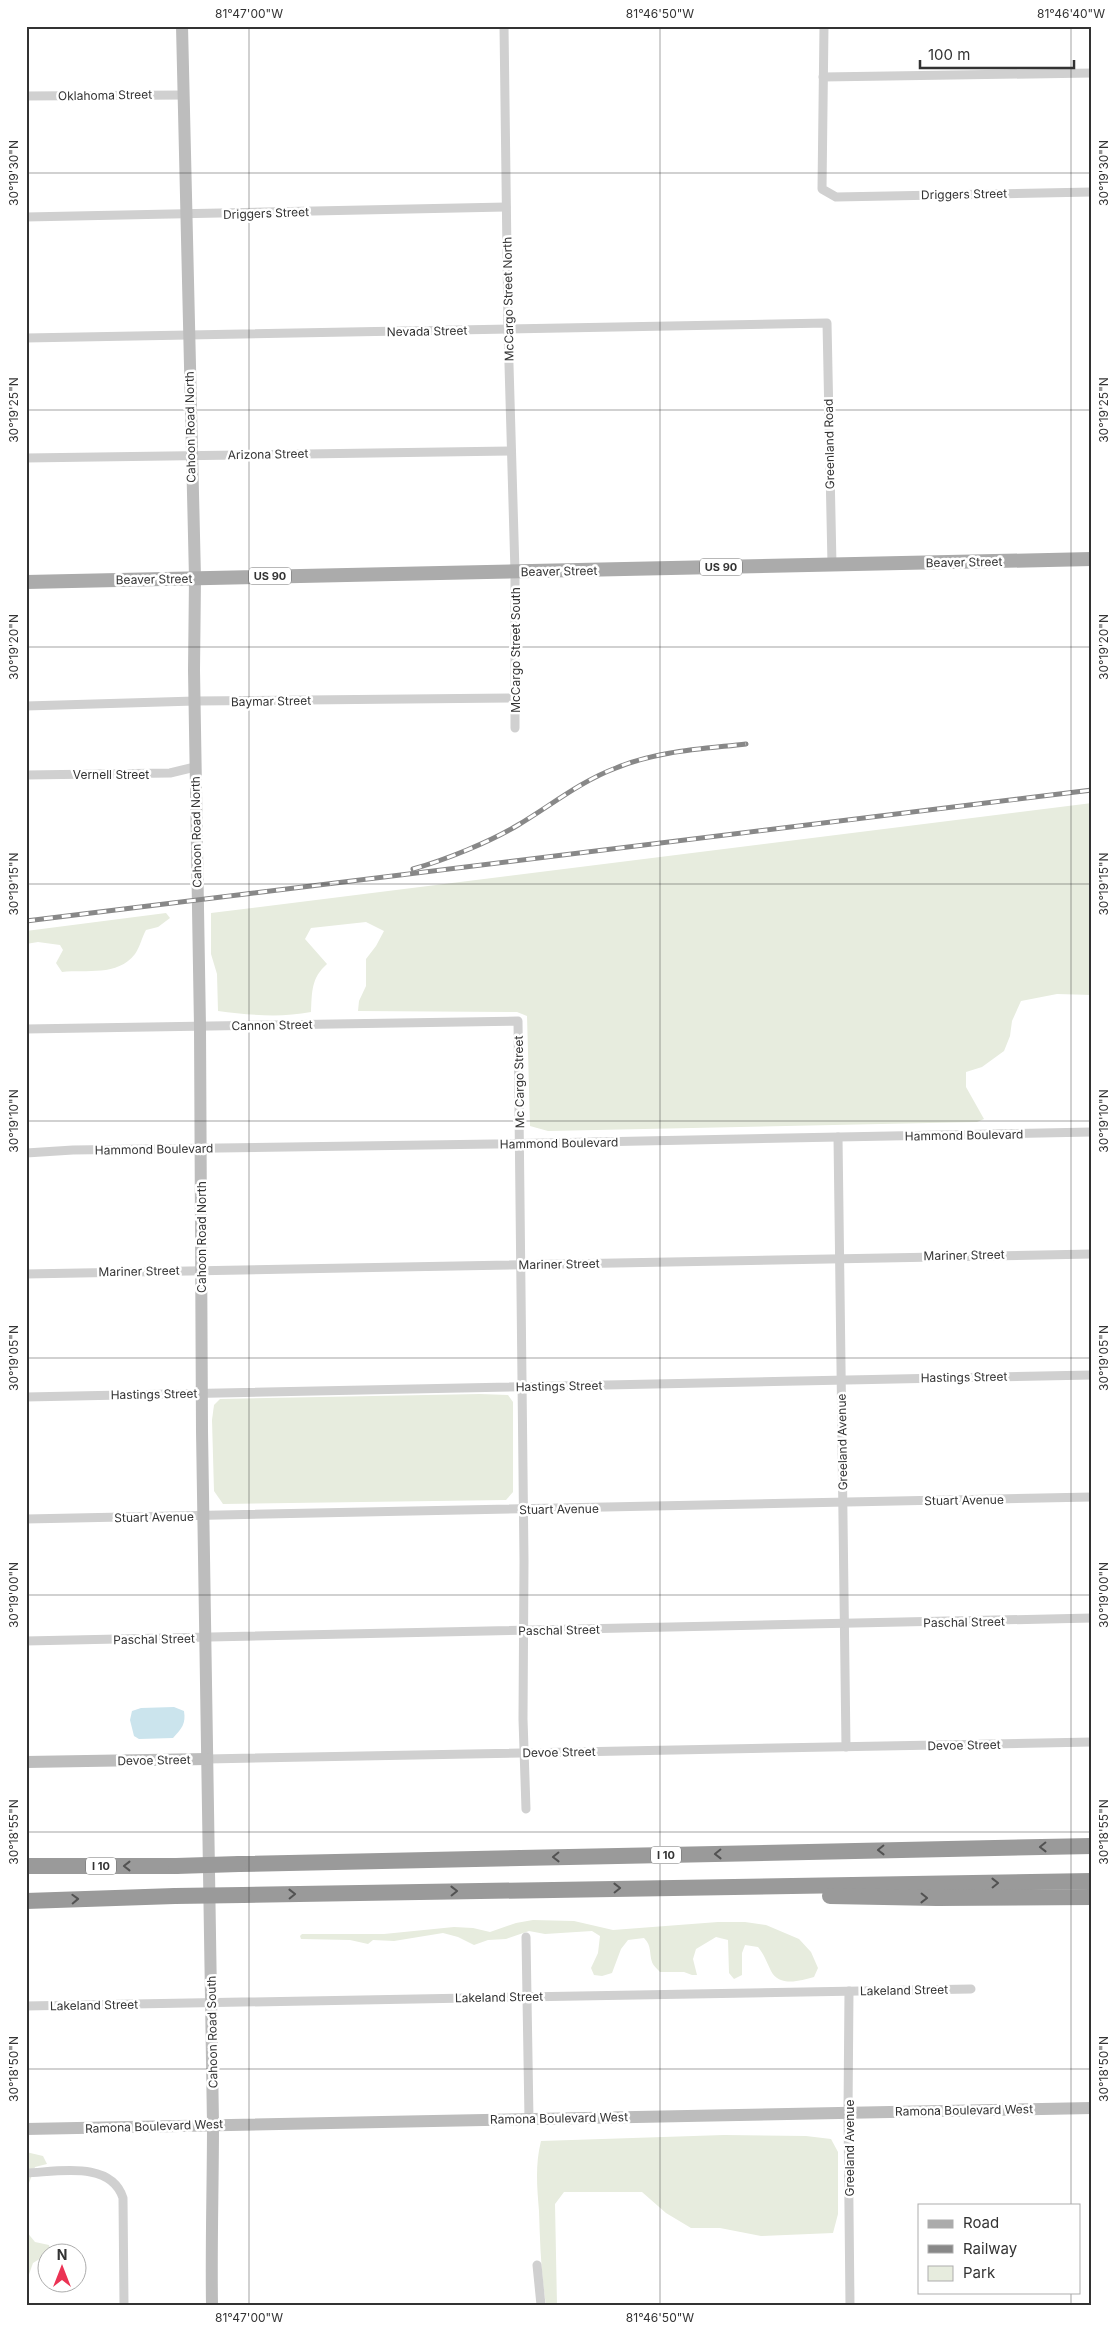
<svg xmlns="http://www.w3.org/2000/svg" width="1118" height="2331" font-family="Inter,sans-serif">
  <rect width="100%" height="100%" fill="#fff"/>
  <g fill="#e7ecde">
    <path d="M1092,803V995L1057,994L1021,1001L1012,1021L1010,1036L1004,1051L982,1067L966,1072V1087L984,1119L977,1122L548,1131L530,1126L527,1016L517,1012L358,1011L359,1001L366,986V959L376,946L384,931L366,922L311,928L305,939L327,964C311,978 312,992 311,1012C280,1018 249,1015 218,1011L217,974L211,954V913Z"/>
    <path d="M166,913L170,918L158,927L146,930C142,937 140,947 135,954C117,977 87,969 62,972L56,963L63,950L60,945L38,942L26,944V931Z"/>
    <path d="M480,1394L508,1395L513,1402V1492L506,1500L223,1504L214,1491L212,1420L214,1405L220,1399Z"/>
    <path d="M533,1920L574,1921L613,1930L718,1922H745L766,1925L799,1939L811,1952L818,1968L814,1977C800,1981 779,1987 771,1971C767,1963 764,1954 758,1947L745,1945L742,1953V1975L734,1979L729,1973L728,1940L716,1937L696,1949L693,1959L697,1975H692L684,1972H660C657,1969 653,1965 652,1962C649,1953 652,1946 644,1938L628,1940L621,1949L612,1973L602,1976L594,1975L591,1968L598,1953L600,1936L592,1931L545,1934L529,1931L506,1939L488,1940L474,1945L458,1937L443,1933L394,1941L373,1940L368,1944L350,1940L301,1939L300,1936L302,1934H384L454,1927L473,1928L490,1932L516,1923Z"/>
    <path d="M724,2135L806,2136L831,2139L838,2152V2214L833,2233L761,2236L720,2228H691L666,2213L642,2192H564L555,2204L557,2305H546C541,2274 540,2242 539,2211C537,2188 535,2164 541,2141Z"/>
    <path d="M26,2152L43,2156L47,2164L35,2167L29,2183L26,2202Z"/>
    <path d="M26,2231L35,2242L49,2245L51,2252L33,2263L26,2283Z"/>
  </g>
  <path fill="#cbe4ed" d="M174,1707L184,1711C186,1724 182,1728 173,1738L139,1739L134,1736L130,1720L132,1711L141,1708Z"/>
  <g fill="none" stroke-linecap="round" stroke-linejoin="round">
    <g stroke="#d0d0d0" stroke-width="9">
      <path d="M504,26L508,330L515,572V728"/>
      <path d="M824,26L822,189L836,197L1092,192"/>
      <path d="M823,77L1092,73"/>
      <path d="M26,96L184,95"/>
      <path d="M26,217L506,207"/>
      <path d="M26,338L827,323L832,565"/>
      <path d="M26,458L511,451"/>
      <path d="M26,706L195,701L515,698"/>
      <path d="M26,775L170,773L195,767"/>
      <path d="M26,1029L518,1021L524,1561L523,1719L526,1809"/>
      <path d="M838,1137L846,1747"/>
      <path d="M26,1153L73,1150L494,1144L1092,1132"/>
      <path d="M26,1274L1092,1254"/>
      <path d="M26,1397L1092,1375"/>
      <path d="M26,1519L1092,1497"/>
      <path d="M26,1641L1092,1618"/>
      <path d="M207,1759L1092,1742"/>
      <path d="M526,1937L529,2119"/>
      <path d="M849,1991L848,2113L850,2305"/>
      <path d="M26,2006L971,1989"/>
      <path d="M26,2173C57,2172 111,2160 123,2198L124,2305"/>
      <path d="M537,2265L541,2305"/>
    </g>
    <g stroke="#bdbdbd" stroke-width="12">
      <path d="M182,26L195,578L194,670L200,1027L202,1431L213,2124C213,2184 211,2244 212,2305"/>
      <path d="M26,1762L207,1759"/>
      <path d="M26,2129L1092,2108"/>
    </g>
    <path stroke="#ababab" stroke-width="14" d="M26,582L1092,559"/>
    <g stroke="#9a9a9a" stroke-width="16">
      <path d="M239,1864L1092,1846"/>
      <path d="M26,1866H176"/>
      <path d="M243,1895L1092,1881"/>
      <path d="M830,1896L937,1898L1092,1897"/>
      <path d="M26,1901L175,1896"/>
    </g>
    <g stroke="#888" stroke-width="5">
      <g id="rail">
        <path d="M413,869C445,860 490,842 518,825C550,806 581,781 616,768C657,751 702,749 746,744"/>
        <path d="M26,921L1092,790"/>
      </g>
    </g>
    <use href="#rail" stroke="#fff" stroke-width="3" stroke-dasharray="9" stroke-linecap="butt"/>
    <g stroke="#9a9a9a" stroke-width="16">
      <path d="M176,1866L239,1864"/>
      <path d="M175,1896L243,1895"/>
    </g>
  </g>
  <defs><path id="oneway-chevron" d="M-2-3.5L2.5 0L-2 3.5" fill="none" stroke-width="1.6" stroke-linecap="round" stroke-linejoin="round" transform="scale(1.25)"/></defs>
  <g stroke="#525252">
    <use href="#oneway-chevron" transform="translate(1043 1847) rotate(179)"/>
    <use href="#oneway-chevron" transform="translate(881 1850) rotate(179)"/>
    <use href="#oneway-chevron" transform="translate(718 1854) rotate(179)"/>
    <use href="#oneway-chevron" transform="translate(556 1857) rotate(179)"/>
    <use href="#oneway-chevron" transform="translate(127 1866) rotate(180)"/>
    <use href="#oneway-chevron" transform="translate(995 1883) rotate(-1)"/>
    <use href="#oneway-chevron" transform="translate(617 1888) rotate(-1)"/>
    <use href="#oneway-chevron" transform="translate(454 1891) rotate(-1)"/>
    <use href="#oneway-chevron" transform="translate(292 1894) rotate(-1)"/>
    <use href="#oneway-chevron" transform="translate(924 1898) rotate(1)"/>
    <use href="#oneway-chevron" transform="translate(75 1899) rotate(-2)"/>
  </g>
  <path fill="none" stroke="#333" stroke-width="1" stroke-opacity="0.45" d="M249,26V2305M660,26V2305M1071,26V2205M26,173H1092M26,410H1092M26,647H1092M26,884H1092M26,1121H1092M26,1358H1092M26,1595H1092M26,1832H1092M26,2069H1092M1071,2292V2305"/>
  <g text-anchor="middle" dominant-baseline="central" stroke-width="5" stroke-linejoin="round" paint-order="stroke">
    <g fill="#fff" stroke="#707070" stroke-width="1">
      <rect x="700" y="558.5" width="42" height="17" rx="4"/>
      <rect x="249" y="567.5" width="42" height="17" rx="4"/>
      <rect x="651" y="1846.5" width="30" height="17" rx="4"/>
      <rect x="86" y="1857.5" width="30" height="17" rx="4"/>
    </g>
    <g font-size="11" font-weight="bold" fill="#333">
      <text x="721" y="567">US 90</text>
      <text x="270" y="576">US 90</text>
      <text x="666" y="1855">I 10</text>
      <text x="101" y="1866">I 10</text>
    </g>
    <g font-size="12" fill="#333" stroke="#fff">
      <text transform="translate(105 95) rotate(-1)">Oklahoma Street</text>
      <text transform="translate(964 194) rotate(-1)">Driggers Street</text>
      <text transform="translate(266 213) rotate(-2)">Driggers Street</text>
      <text transform="translate(508 299) rotate(-91)">McCargo Street North</text>
      <text transform="translate(427 331) rotate(-1)">Nevada Street</text>
      <text transform="translate(190 427) rotate(-91)">Cahoon Road North</text>
      <text transform="translate(829 444) rotate(-91)">Greenland Road</text>
      <text transform="translate(268 454) rotate(-1)">Arizona Street</text>
      <text transform="translate(964 562) rotate(-1)">Beaver Street</text>
      <text transform="translate(559 571) rotate(-1)">Beaver Street</text>
      <text transform="translate(154 579) rotate(-1)">Beaver Street</text>
      <text transform="translate(515 650) rotate(-90)">McCargo Street South</text>
      <text transform="translate(271 701) rotate(-1)">Baymar Street</text>
      <text x="111" y="774">Vernell Street</text>
      <text transform="translate(196 832) rotate(-91)">Cahoon Road North</text>
      <text transform="translate(272 1025) rotate(-1)">Cannon Street</text>
      <text transform="translate(519 1082) rotate(-91)">Mc Cargo Street</text>
      <text transform="translate(964 1135) rotate(-1)">Hammond Boulevard</text>
      <text transform="translate(559 1143) rotate(-1)">Hammond Boulevard</text>
      <text transform="translate(154 1149) rotate(-1)">Hammond Boulevard</text>
      <text transform="translate(201 1237) rotate(-90)">Cahoon Road North</text>
      <text transform="translate(964 1255) rotate(-1)">Mariner Street</text>
      <text transform="translate(559 1264) rotate(-1)">Mariner Street</text>
      <text transform="translate(139 1271) rotate(-1)">Mariner Street</text>
      <text transform="translate(964 1377) rotate(-1)">Hastings Street</text>
      <text transform="translate(559 1386) rotate(-1)">Hastings Street</text>
      <text transform="translate(154 1394) rotate(-1)">Hastings Street</text>
      <text transform="translate(842 1442) rotate(-91)">Greeland Avenue</text>
      <text transform="translate(964 1500) rotate(-1)">Stuart Avenue</text>
      <text transform="translate(559 1509) rotate(-1)">Stuart Avenue</text>
      <text transform="translate(154 1517) rotate(-1)">Stuart Avenue</text>
      <text transform="translate(964 1622) rotate(-1)">Paschal Street</text>
      <text transform="translate(559 1630) rotate(-1)">Paschal Street</text>
      <text transform="translate(154 1639) rotate(-1)">Paschal Street</text>
      <text transform="translate(964 1745) rotate(-1)">Devoe Street</text>
      <text transform="translate(559 1752) rotate(-1)">Devoe Street</text>
      <text transform="translate(154 1760) rotate(-1)">Devoe Street</text>
      <text transform="translate(904 1990) rotate(-1)">Lakeland Street</text>
      <text transform="translate(499 1997) rotate(-1)">Lakeland Street</text>
      <text transform="translate(94 2005) rotate(-1)">Lakeland Street</text>
      <text transform="translate(212 2032) rotate(-91)">Cahoon Road South</text>
      <text transform="translate(964 2110) rotate(-1)">Ramona Boulevard West</text>
      <text transform="translate(559 2118) rotate(-1)">Ramona Boulevard West</text>
      <text transform="translate(154 2126) rotate(-2)">Ramona Boulevard West</text>
      <text transform="translate(849 2148) rotate(-90)">Greeland Avenue</text>
    </g>
  </g>
  <rect width="1118" height="2331" fill="none" stroke="#ffffff" stroke-width="55"/>
  <rect x="918" y="2204" width="162" height="90" fill="#ffffff" stroke="#adadad"/>
  <rect x="928" y="2220" width="25" height="8" fill="#ababab" stroke="#adadad"/>
  <text x="963" y="2228" font-size="15" fill="#333333">Road</text>
  <rect x="928" y="2245" width="25" height="8" fill="#888888" stroke="#adadad"/>
  <text x="963" y="2254" font-size="15" fill="#333333">Railway</text>
  <rect x="928" y="2266" width="25" height="15" fill="#e7ecde" stroke="#adadad"/>
  <text x="963" y="2278" font-size="15" fill="#333333">Park</text>
  <g transform="translate(62 2268)"><circle r="24" fill="#ffffff" stroke="#adadad"/>
  <path d="M0-4L9 19L0 12L-9 19Z" fill="#eb3354"/>
  <text y="-8" font-size="14" font-weight="bold" text-anchor="middle" fill="#333333">N</text>
  </g>
  <path d="M920 60v8h154v-8" fill="none" stroke="#333333" stroke-width="2.5"/>
  <text x="928" y="60" font-size="15" fill="#333333" stroke="#ffffff" stroke-width="4" paint-order="stroke">100 m</text>
  <rect x="28" y="28" width="1062" height="2276" fill="none" stroke="#333" stroke-width="2"/>
  <g font-size="12" text-anchor="middle" fill="#333">
    <text x="249" y="18">81°47'00"W</text>
    <text x="660" y="18">81°46'50"W</text>
    <text x="1071" y="18">81°46'40"W</text>
    <text transform="translate(14 173) rotate(-90)" y="4">30°19'30"N</text>
    <text transform="translate(1104 173) rotate(-90)" y="4">30°19'30"N</text>
    <text transform="translate(14 410) rotate(-90)" y="4">30°19'25"N</text>
    <text transform="translate(1104 410) rotate(-90)" y="4">30°19'25"N</text>
    <text transform="translate(14 647) rotate(-90)" y="4">30°19'20"N</text>
    <text transform="translate(1104 647) rotate(-90)" y="4">30°19'20"N</text>
    <text transform="translate(14 884) rotate(-90)" y="4">30°19'15"N</text>
    <text transform="translate(1104 884) rotate(-90)" y="4">30°19'15"N</text>
    <text transform="translate(14 1121) rotate(-90)" y="4">30°19'10"N</text>
    <text transform="translate(1104 1121) rotate(-90)" y="4">30°19'10"N</text>
    <text transform="translate(14 1358) rotate(-90)" y="4">30°19'05"N</text>
    <text transform="translate(1104 1358) rotate(-90)" y="4">30°19'05"N</text>
    <text transform="translate(14 1595) rotate(-90)" y="4">30°19'00"N</text>
    <text transform="translate(1104 1595) rotate(-90)" y="4">30°19'00"N</text>
    <text transform="translate(14 1832) rotate(-90)" y="4">30°18'55"N</text>
    <text transform="translate(1104 1832) rotate(-90)" y="4">30°18'55"N</text>
    <text transform="translate(14 2069) rotate(-90)" y="4">30°18'50"N</text>
    <text transform="translate(1104 2069) rotate(-90)" y="4">30°18'50"N</text>
    <text x="249" y="2322">81°47'00"W</text>
    <text x="660" y="2322">81°46'50"W</text>
  </g>
</svg>
